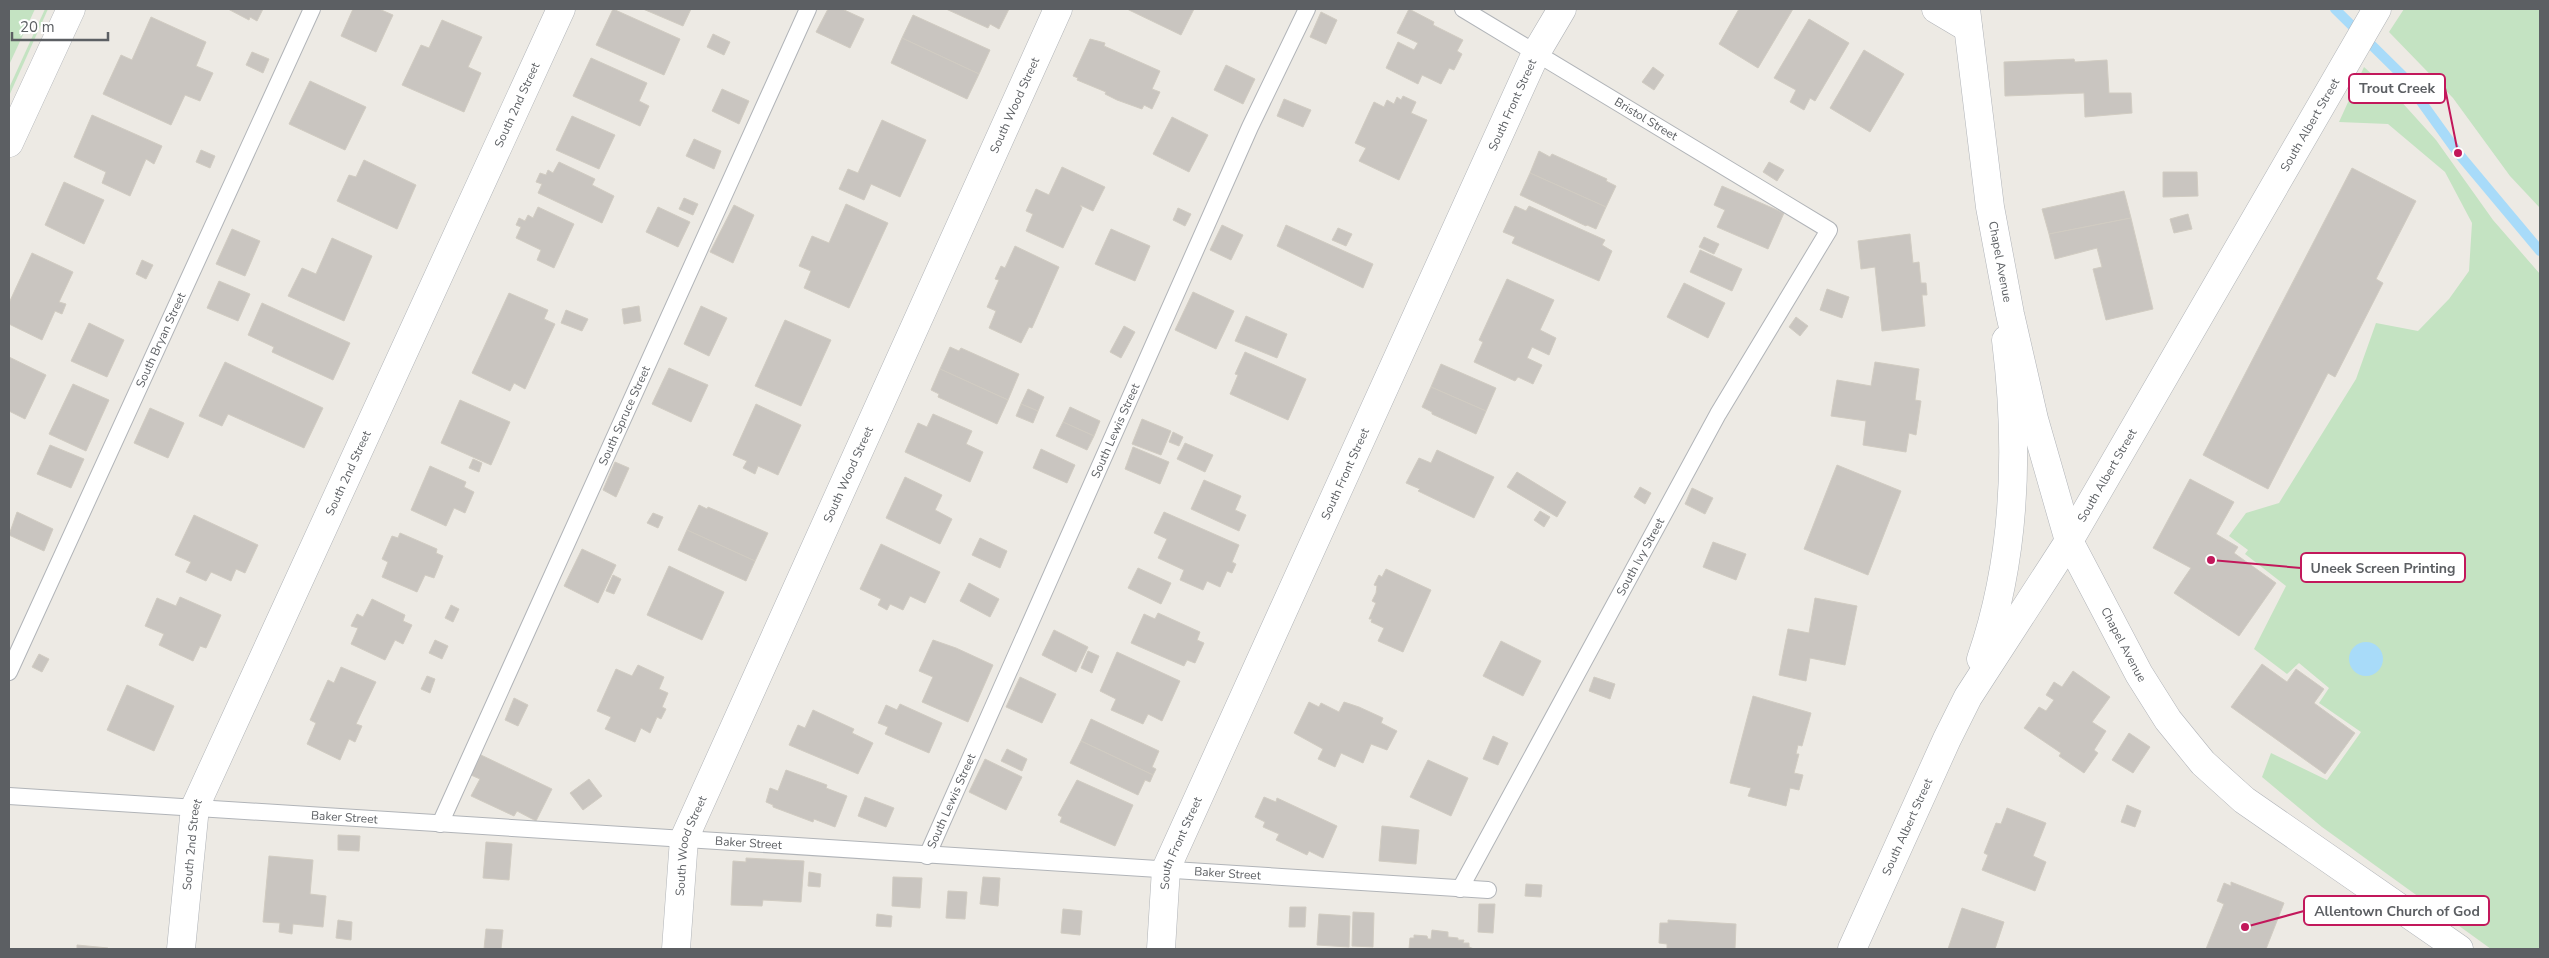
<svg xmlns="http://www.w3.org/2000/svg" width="2549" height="958" font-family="'Nunito Sans',sans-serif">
  <rect width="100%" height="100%" fill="#edeae4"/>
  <g fill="#c4e3c2">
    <path d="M9,9H35L9,65Z"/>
    <path d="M45,9H48L9,96V88Z"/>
    <path d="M2404,9H2540V208L2510,176L2453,98L2389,32Z"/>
    <path d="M2364,67L2398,98L2436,140L2493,220L2540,274V949H2491L2322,827L2262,777L2271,753L2327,780L2361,732L2319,703L2329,688L2299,663L2287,674L2254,649L2286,586L2245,554L2248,550L2229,536L2246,513L2279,503L2356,379L2376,323L2418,331L2449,299L2469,271L2472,223L2445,172L2388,124L2339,122Z"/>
  </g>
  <circle fill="#a8dbf9" cx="2366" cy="659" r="17"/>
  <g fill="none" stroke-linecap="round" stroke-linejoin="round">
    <path stroke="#a8dbf9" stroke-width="10" d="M2335,9L2402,75L2458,153L2540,251"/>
  </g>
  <g fill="#c9c5c0" stroke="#d1ccc2">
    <path d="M228,9H263L257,21L250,17L249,20Z"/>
    <path d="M353,9H379L393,15L376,52L341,36Z"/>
    <path d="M613,9L680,39L664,75L596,45Z"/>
    <path d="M643,9H691L683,26Z"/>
    <path d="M828,9H842L864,19L850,48L816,32Z"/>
    <path d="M946,9H1009L999,29L990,24L988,28Z"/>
    <path d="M1127,9H1194L1181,35Z"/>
    <path d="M1409,9L1434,22L1433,25L1463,40L1457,51L1462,54L1454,70L1449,68L1441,84L1422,75L1418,84L1386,68L1398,42L1414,50L1418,43L1397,33Z"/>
    <path d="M1739,9H1793L1758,68L1719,44Z"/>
    <path d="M1321,12L1337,20L1326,44L1310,37Z"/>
    <path d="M913,15L990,50L979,74L902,38Z"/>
    <path d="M151,17L206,42L196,66L213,73L200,101L185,95L171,125L103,94L121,55L132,60Z"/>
    <path d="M1809,19L1849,43L1815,101L1810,98L1804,110L1790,102L1796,90L1774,78Z"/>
    <path d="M442,20L482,37L468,67L481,73L464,112L402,85L421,45L429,48Z"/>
    <path d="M713,34L730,42L724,55L707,47Z"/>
    <path d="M902,38L979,74L967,99L891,63Z"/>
    <path d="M1090,39L1105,43L1104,46L1160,71L1152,89L1160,92L1152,109L1144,105L1142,109L1117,100L1105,94L1106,92L1077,80L1078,78L1073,76Z"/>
    <path d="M1864,50L1904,74L1870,132L1830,108Z"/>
    <path d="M252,52L269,59L263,73L246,65Z"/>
    <path d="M591,58L647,83L639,101L649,106L640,126L573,96Z"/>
    <path d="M2074,59L2075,62L2107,60L2109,93H2131L2132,113L2085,117L2084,93L2005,96L2004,62Z"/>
    <path d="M1226,65L1255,79L1243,104L1214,90Z"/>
    <path d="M1653,67L1664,75L1654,90L1642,82Z"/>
    <path d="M310,81L366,107L345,150L289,124Z"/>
    <path d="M722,89L749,101L739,124L712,111Z"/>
    <path d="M1403,96L1416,102L1411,113L1427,120L1399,180L1359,161L1366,148L1355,143L1374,102L1384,107L1387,100L1394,104L1397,97L1401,100Z"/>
    <path d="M1284,99L1311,110L1303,127L1277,116Z"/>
    <path d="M92,115L162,146L154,164L146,159L130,196L102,183L106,172L74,157Z"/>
    <path d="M572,116L615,135L599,169L556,150Z"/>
    <path d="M1172,117L1208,135L1189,172L1153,154Z"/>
    <path d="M882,120L926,140L900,197L871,184L864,200L839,189L848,169L858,173Z"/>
    <path d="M694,139L721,151L714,169L686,156Z"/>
    <path d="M201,150L215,156L210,168L196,162Z"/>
    <path d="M1539,151L1550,157L1552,154L1607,179L1606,181L1616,186L1606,207L1530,173Z"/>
    <path d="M364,160L416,185L397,229L337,201L349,175L356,177Z"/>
    <path d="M559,162L595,179L592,185L614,196L602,223L538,193L542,184L536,182L540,173L546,175L548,170L553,173Z"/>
    <path d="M1769,162L1784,170L1777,181L1763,172Z"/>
    <path d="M1062,167L1105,187L1093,211L1080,205L1082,208L1063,248L1026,231L1033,214L1026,211L1036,189L1049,195Z"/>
    <path d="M2352,168L2416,201L2376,279L2383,283L2335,377L2328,373L2268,489L2203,455Z"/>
    <path d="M2163,172H2197L2198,196L2163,197Z"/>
    <path d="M1530,173L1606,207L1596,229L1587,225L1586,226L1520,195Z"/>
    <path d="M64,182L104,200L84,244L45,225Z"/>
    <path d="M1722,186L1784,213L1768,249L1717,227L1725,210L1714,205Z"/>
    <path d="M2124,191L2131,218L2049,234L2042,209Z"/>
    <path d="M684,198L698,204L693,215L679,209Z"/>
    <path d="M846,204L888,223L849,308L804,288L811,271L799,266L812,236L829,243Z"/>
    <path d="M734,205L754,215L733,263L710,252Z"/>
    <path d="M1515,206L1526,211L1529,206L1605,240L1602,245L1612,251L1599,281L1512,243L1515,237L1503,232Z"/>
    <path d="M538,207L574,224L554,268L537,260L541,250L516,238L521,227L516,225L519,218L525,221L528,215L533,218Z"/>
    <path d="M658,207L690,222L678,247L646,232Z"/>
    <path d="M1178,208L1191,214L1185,226L1173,220Z"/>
    <path d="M2188,214L2192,229L2174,233L2170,219Z"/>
    <path d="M2131,218L2153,309L2106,320L2093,269L2102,267L2097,248L2055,259L2049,234Z"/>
    <path d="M1222,225L1243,235L1231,260L1210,250Z"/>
    <path d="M1286,225L1373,264L1363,288L1277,246Z"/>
    <path d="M1338,228L1352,234L1346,246L1332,240Z"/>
    <path d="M232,229L260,241L245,276L216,264Z"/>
    <path d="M1111,229L1150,246L1135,281L1095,264Z"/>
    <path d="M1910,234L1913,263L1919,262L1921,283H1926L1927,295H1922L1925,326L1882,331L1875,267L1861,269L1858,241Z"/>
    <path d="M1704,237L1719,244L1714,254L1699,247Z"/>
    <path d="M332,238L372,256L344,321L288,296L302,268L316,274Z"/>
    <path d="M1015,246L1059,267L1032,328L1029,327L1021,343L989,328L996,311L987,307L999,280L995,279L1001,266L1005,268Z"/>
    <path d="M1700,250L1742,269L1732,291L1690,272Z"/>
    <path d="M32,253L73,272L59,302L66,304L62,314L55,311L42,340L9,324V303Z"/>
    <path d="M142,260L153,265L146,279L136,274Z"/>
    <path d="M1507,279L1554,300L1540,330L1556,338L1549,355L1532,347L1527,358L1542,365L1533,384L1518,377L1515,381L1474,362L1483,342L1479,340Z"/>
    <path d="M219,281L250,294L238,321L207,308Z"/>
    <path d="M1684,283L1725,303L1708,338L1667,317Z"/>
    <path d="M1827,289L1849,297L1842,318L1820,310Z"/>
    <path d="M1193,292L1234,311L1216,349L1175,330Z"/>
    <path d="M509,293L548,310L544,319L555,324L525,389L514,383L510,391L472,373Z"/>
    <path d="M262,303L350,343L333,380L272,352L274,347L248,335Z"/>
    <path d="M639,306L641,321L624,324L622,309Z"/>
    <path d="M701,306L727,318L709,356L684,344Z"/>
    <path d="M566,310L588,319L582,331L561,323Z"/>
    <path d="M1246,316L1287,334L1277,358L1235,341Z"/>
    <path d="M1796,317L1808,326L1800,336L1789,327Z"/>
    <path d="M785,320L831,340L801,406L755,386Z"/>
    <path d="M89,323L124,340L107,377L71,361Z"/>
    <path d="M1124,326L1135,332L1121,358L1110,352Z"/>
    <path d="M950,347L959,351L961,348L1019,374L1008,400L940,369Z"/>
    <path d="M1245,352L1306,379L1288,420L1230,394L1238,375L1235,374Z"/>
    <path d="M9,357L46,375L25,419L9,411Z"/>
    <path d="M225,362L323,408L304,448L228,414L222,426L199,416Z"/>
    <path d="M1875,362L1919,369L1915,400L1921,401L1916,435L1909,433L1906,452L1863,445L1866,421L1831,416L1837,380L1871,386Z"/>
    <path d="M1441,364L1496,388L1486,411L1431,387Z"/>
    <path d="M669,368L708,385L691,422L652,404Z"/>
    <path d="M940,369L1008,400L997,424L938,397L939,394L931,390Z"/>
    <path d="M73,384L109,400L86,451L49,434Z"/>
    <path d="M1431,387L1486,411L1476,434L1432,414V412L1422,407Z"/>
    <path d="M1028,389L1044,397L1038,411L1021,404Z"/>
    <path d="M460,400L510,422L491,465L441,443Z"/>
    <path d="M756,404L801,425L778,475L758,466L755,474L743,468L747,461L733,455Z"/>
    <path d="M1021,404L1038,411L1033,423L1016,416Z"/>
    <path d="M1070,407L1100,421L1094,436L1063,422Z"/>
    <path d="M150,408L184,423L168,458L134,443Z"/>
    <path d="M933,414L972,431L966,444L983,452L970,482L905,452L918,423L927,427Z"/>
    <path d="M1142,419L1171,431L1161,455L1132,444Z"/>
    <path d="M1063,422L1094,436L1087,450L1056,436Z"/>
    <path d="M1173,432L1183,437L1179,446L1169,442Z"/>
    <path d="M1185,443L1213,455L1205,472L1177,459Z"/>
    <path d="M50,445L84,459L71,488L37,474Z"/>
    <path d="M1133,447L1169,462L1160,484L1125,469Z"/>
    <path d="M1041,449L1075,465L1067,483L1033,468Z"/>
    <path d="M1437,450L1494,477L1474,518L1418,491L1420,489L1406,483L1419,458L1431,463Z"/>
    <path d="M473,459L482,463L479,472L469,468Z"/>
    <path d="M615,462L629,468L616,497L603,490Z"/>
    <path d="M1837,465L1901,491L1868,575L1804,549Z"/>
    <path d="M430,466L466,482L464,487L474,492L465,513L454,508L446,526L411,510Z"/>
    <path d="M1517,472L1566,502L1557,517L1507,487Z"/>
    <path d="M905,477L942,495L935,510L952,519L940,544L886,518Z"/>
    <path d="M2190,479L2234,502L2216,534L2238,547L2234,553L2276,583L2239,636L2174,593L2191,568L2153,548Z"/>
    <path d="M1204,480L1241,496L1235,510L1246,515L1239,531L1191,509Z"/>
    <path d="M1640,487L1651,493L1645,504L1634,497Z"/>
    <path d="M1692,488L1713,498L1705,514L1685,504Z"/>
    <path d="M699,505L707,509L708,507L768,533L755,561L687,530Z"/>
    <path d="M1540,511L1550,517L1544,527L1534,520Z"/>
    <path d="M17,512L53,529L44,551L9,535Z"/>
    <path d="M1164,512L1239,545L1232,562L1236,564L1232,573L1227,571L1220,587L1207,581L1203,590L1180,580L1184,570L1158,558L1167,539L1154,533Z"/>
    <path d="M653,513L663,517L658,528L647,523Z"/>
    <path d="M194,515L258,545L245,573L236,569L231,581L211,572L206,581L186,572L191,562L175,555Z"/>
    <path d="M687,530L755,561L746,581L678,550Z"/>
    <path d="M400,533L437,549L436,553L443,556L434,578L425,575L417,592L382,577L388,562L382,559L392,536L398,538Z"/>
    <path d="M980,538L1007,551L1000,568L972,555Z"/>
    <path d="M1713,542L1746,554L1736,580L1703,567Z"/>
    <path d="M881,544L940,572L925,603L910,596L903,610L890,604L887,610L878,605L881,599L860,589Z"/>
    <path d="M582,549L616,565L598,603L564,586Z"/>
    <path d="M669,566L724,592L702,640L647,615Z"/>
    <path d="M1138,568L1171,583L1161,604L1128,588Z"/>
    <path d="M1386,569L1431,590L1403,652L1378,641L1384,628L1371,622L1372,619H1369L1376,603L1372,601L1376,593L1377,586L1374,585L1379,575L1382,577Z"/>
    <path d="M613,575L621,579L614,594L606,591Z"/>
    <path d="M969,583L999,599L990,617L960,601Z"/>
    <path d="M180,597L221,615L206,648L200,646L193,661L159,645L164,634L145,626L157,598L176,606Z"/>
    <path d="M1815,598L1857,606L1845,665L1810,658L1806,681L1779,675L1788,629L1809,633Z"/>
    <path d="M372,599L405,615L403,621L412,625L403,644L395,640L385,660L351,644L358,628L351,626L357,614L363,617Z"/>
    <path d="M451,605L459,609L453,622L445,618Z"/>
    <path d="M1158,613L1200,632L1197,640L1204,643L1195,663L1187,660L1184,666L1131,643L1144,614L1155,619Z"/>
    <path d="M1054,630L1088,647L1076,672L1042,655Z"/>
    <path d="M435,640L448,646L442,659L429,653Z"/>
    <path d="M933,640L956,648L993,665L968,722L922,702L933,677L919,671Z"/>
    <path d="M1501,641L1541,661L1523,696L1483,676Z"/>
    <path d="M1088,651L1099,656L1092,673L1081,668Z"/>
    <path d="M1117,652L1180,681L1162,721L1148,714L1143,724L1111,710L1116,699L1100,691Z"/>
    <path d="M39,654L49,659L42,672L32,667Z"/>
    <path d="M2262,664L2287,682L2296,669L2324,689L2314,703L2355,733L2325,774L2231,707Z"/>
    <path d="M638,665L664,677L659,689L668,693L662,707L666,709L661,719L657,717L650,733L641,728L635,742L605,729L611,717L597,711L616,669L632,676Z"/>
    <path d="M341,667L376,682L356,724L362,726L355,742L349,739L340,760L307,744L316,723L310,720L328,680L334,683Z"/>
    <path d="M2073,671L2110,697L2092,722L2106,731L2094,750L2098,753L2084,773L2059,756L2061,753L2024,728L2039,707L2046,711L2054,700L2046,695L2054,682L2062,687Z"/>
    <path d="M427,676L435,679L430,693L421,689Z"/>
    <path d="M1020,677L1056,694L1042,723L1006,707Z"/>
    <path d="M1594,677L1615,684L1610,699L1589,691Z"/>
    <path d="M127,685L174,706L154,751L107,730Z"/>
    <path d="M1753,696L1811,713L1802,746L1798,745L1796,754H1799L1794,773L1803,775L1799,790L1790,788L1786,806L1748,796L1751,788L1730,783Z"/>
    <path d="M514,698L528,705L518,726L505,720Z"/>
    <path d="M1309,702L1319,707L1321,703L1339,712L1344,702L1359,707L1383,718L1381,723L1397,731L1387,750L1371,744L1363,763L1341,753L1335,767L1318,759L1323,749L1294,733Z"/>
    <path d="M900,704L942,723L929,753L885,734L888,727L878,723L886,705L897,710Z"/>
    <path d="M813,710L854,729L852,733L873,743L858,774L789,745L798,725L805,728Z"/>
    <path d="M1091,719L1159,751L1152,767L1156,769L1153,775L1081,741Z"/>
    <path d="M2129,733L2150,747L2133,773L2112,760Z"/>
    <path d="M1493,736L1508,743L1498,765L1483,759Z"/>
    <path d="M1081,741L1153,775L1150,782L1145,780L1138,795L1070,763Z"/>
    <path d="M1007,749L1027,759L1022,771L1001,761Z"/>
    <path d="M481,755L552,789L536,821L517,811L514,816L471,796L480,779L471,775Z"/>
    <path d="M985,759L1022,777L1006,810L969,792Z"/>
    <path d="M1428,760L1468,778L1451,816L1410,797Z"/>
    <path d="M786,770L827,785L826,788L847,796L835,827L814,819L813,822L773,807V805L766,802L770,788L778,791Z"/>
    <path d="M589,779L602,796L583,810L570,793Z"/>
    <path d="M1077,780L1133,805L1115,846L1060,822L1062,817L1058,815Z"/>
    <path d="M865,797L894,808L886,827L858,816Z"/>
    <path d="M1264,797L1276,802L1277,798L1337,826L1323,858L1309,851L1307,855L1276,840L1279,834L1263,827L1265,822L1255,817Z"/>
    <path d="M2127,805L2141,811L2135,827L2121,822Z"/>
    <path d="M2007,808L2046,823L2033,856L2046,862L2035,891L1982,870L1988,855L1984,853L1996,823L2001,824Z"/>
    <path d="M1382,826L1419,830L1416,864L1379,861Z"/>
    <path d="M338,835L360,836L359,851L338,850Z"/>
    <path d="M486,842L512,844L509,880L483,878Z"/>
    <path d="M269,856L313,860L310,894L326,896L323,927L293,924L292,934L279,932L280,923L263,922Z"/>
    <path d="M746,858L804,861L801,902L763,900L762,906L731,905L733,861L746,862Z"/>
    <path d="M809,872L821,874L820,887L808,886Z"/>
    <path d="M893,877L922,878L920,908L892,906Z"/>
    <path d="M983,877L1000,878L998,906L980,904Z"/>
    <path d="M2231,882L2284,903L2266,949H2206L2224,904L2217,901L2224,883L2231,886Z"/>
    <path d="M1526,884L1542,885L1541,897L1525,896Z"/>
    <path d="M948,891L967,892L965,919L946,918Z"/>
    <path d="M1479,904H1495L1493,933L1478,932Z"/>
    <path d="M1290,907H1306L1305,927H1289Z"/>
    <path d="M1962,908L2004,922L1995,949H1948Z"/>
    <path d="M1063,909L1082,911L1080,935L1061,933Z"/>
    <path d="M1353,912L1374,913L1373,947L1352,946Z"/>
    <path d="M877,914L892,916L891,927L876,926Z"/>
    <path d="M1319,914L1350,916L1349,947L1317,945Z"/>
    <path d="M338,920L352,922L351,940L336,938Z"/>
    <path d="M1668,920L1736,924L1735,949H1667V944L1659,943L1660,923H1668Z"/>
    <path d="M486,929L503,930L501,949H484Z"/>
    <path d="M1432,930L1448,932V937L1458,938V940H1464L1463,943H1469V947L1474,949H1409L1410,938H1414V935L1427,936L1428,939H1431Z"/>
    <path d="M77,945L108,948V949H77Z"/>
  </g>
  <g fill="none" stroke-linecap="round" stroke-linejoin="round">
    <g stroke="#b1b4b8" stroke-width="18">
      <g id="lane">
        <path id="s1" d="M9,672L312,9"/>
        <path id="s2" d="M9,796L1488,890"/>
        <path id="s3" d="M440,824L808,9"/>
        <path id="s4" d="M927,856L1250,127L1307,9"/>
        <path id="s5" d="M1460,889L1718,414L1829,230L1463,9"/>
      </g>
    </g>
    <g stroke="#b1b4b8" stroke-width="29">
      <g id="street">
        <path d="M1936,9L1968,28"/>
        <path d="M9,143L71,9"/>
        <path d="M1981,659C2016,558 2019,445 2006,340"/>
        <path id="s6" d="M181,949L195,807L561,9"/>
        <path id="s7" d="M676,949L684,839L1058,9"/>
        <path id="s8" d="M1161,949L1166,869L1536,53L1562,9"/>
        <path id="s9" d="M1852,949L1947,739L1968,697L2069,541L2377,9"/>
      </g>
    </g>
    <g stroke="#b0b3b8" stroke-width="29">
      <g id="secondary">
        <path id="s10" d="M1966,9L1990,207L2010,314L2034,419L2069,541L2139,674L2168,720L2203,763L2244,800L2459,949"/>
      </g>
    </g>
    <use href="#lane" stroke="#fff" stroke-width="16"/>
    <use href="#street" stroke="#fff" stroke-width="28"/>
    <use href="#secondary" stroke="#fff" stroke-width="28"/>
  </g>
  <g text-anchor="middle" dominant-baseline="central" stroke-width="4" stroke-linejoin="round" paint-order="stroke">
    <g font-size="12" fill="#5c5f63" stroke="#fff">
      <text stroke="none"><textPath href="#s6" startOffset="915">South 2nd Street</textPath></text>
      <text stroke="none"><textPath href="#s7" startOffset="915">South Wood Street</textPath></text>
      <text stroke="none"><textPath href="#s8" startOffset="919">South Front Street</textPath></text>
      <text transform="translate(1646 119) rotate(31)">Bristol Street</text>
      <text stroke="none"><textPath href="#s9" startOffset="944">South Albert Street</textPath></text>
      <text stroke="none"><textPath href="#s10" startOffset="255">Chapel Avenue</textPath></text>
      <text stroke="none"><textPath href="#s1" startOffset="365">South Bryan Street</textPath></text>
      <text stroke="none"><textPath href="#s3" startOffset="448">South Spruce Street</textPath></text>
      <text stroke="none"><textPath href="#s4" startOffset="465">South Lewis Street</textPath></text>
      <text stroke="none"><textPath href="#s6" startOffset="510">South 2nd Street</textPath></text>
      <text stroke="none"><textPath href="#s7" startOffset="510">South Wood Street</textPath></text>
      <text stroke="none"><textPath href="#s8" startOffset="514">South Front Street</textPath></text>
      <text stroke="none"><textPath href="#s9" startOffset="539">South Albert Street</textPath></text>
      <text stroke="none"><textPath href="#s5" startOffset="378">South Ivy Street</textPath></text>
      <text stroke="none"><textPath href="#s10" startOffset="660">Chapel Avenue</textPath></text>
      <text stroke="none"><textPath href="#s4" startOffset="60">South Lewis Street</textPath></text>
      <text stroke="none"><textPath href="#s2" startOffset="336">Baker Street</textPath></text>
      <text stroke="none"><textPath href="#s9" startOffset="134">South Albert Street</textPath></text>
      <text stroke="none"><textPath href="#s2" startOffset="741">Baker Street</textPath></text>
      <text stroke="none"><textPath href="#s8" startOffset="109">South Front Street</textPath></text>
      <text stroke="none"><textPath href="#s6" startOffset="105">South 2nd Street</textPath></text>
      <text stroke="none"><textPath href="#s7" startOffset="105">South Wood Street</textPath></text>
      <text stroke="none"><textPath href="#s2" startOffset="1221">Baker Street</textPath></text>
    </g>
  </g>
  <path fill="none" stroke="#c2185b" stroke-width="2" d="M2458 153L2445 88M2211 560L2301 568M2245 927L2304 911"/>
  <g fill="#c2185b" stroke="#fff" stroke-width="2">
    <circle cx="2458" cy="153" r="5"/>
    <circle cx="2211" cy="560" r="5"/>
    <circle cx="2245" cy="927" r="5"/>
  </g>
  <g fill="#fff" stroke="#c2185b" stroke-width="2">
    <rect x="2349" y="74" width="96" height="29" rx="5"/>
    <rect x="2301" y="553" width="164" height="29" rx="5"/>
    <rect x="2304" y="896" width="185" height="29" rx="5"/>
  </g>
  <g font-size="14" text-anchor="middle" font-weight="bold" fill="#5c5f63">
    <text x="2397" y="93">Trout Creek</text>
    <text x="2383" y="573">Uneek Screen Printing</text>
    <text x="2397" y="916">Allentown Church of God</text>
  </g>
  <rect width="2549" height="958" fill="none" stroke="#5c5f63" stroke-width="20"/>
  <path d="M12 32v8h96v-8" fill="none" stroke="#5c5f63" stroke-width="2.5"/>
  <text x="20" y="32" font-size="15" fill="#5c5f63" stroke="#ffffff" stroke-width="4" paint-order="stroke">20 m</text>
</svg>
